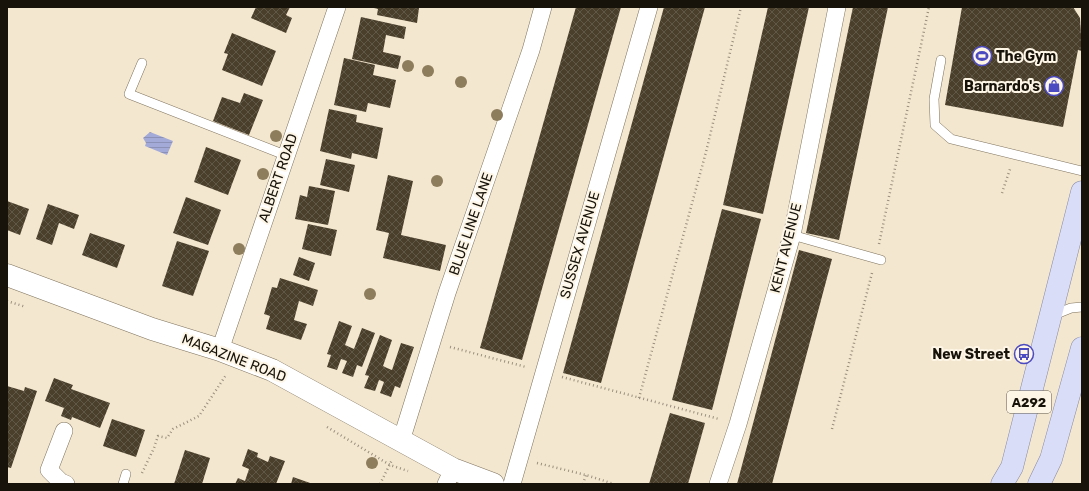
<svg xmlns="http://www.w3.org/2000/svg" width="1089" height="491" font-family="Rubik,sans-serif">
  <defs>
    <pattern id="water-rules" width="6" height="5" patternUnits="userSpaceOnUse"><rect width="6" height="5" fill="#a3aad8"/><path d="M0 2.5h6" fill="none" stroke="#8c91b8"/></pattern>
    <pattern id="building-cross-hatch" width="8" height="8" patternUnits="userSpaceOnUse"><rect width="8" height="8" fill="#4a3f2b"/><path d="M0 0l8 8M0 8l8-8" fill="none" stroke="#605747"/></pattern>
  </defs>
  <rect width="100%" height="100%" fill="#f4e7cf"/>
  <path fill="url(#water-rules)" d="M150,132L173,141L167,155L145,146L146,143L143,138Z"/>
  <g fill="url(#building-cross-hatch)">
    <path d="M256,7H290L286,15L292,18L286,33L251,18Z"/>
    <path d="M370,7L419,8L417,23L377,15L378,9Z"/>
    <path d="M576,7H621L522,360L480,348Z"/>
    <path d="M664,7H705L601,383L563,373Z"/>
    <path d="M768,7H809L763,214L723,205Z"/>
    <path d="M853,7H888L839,240L806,233Z"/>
    <path d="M962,7H1073L1080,18L1082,51L1078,50L1063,127L945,105Z"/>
    <path d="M361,17L406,27L404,39L386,35L383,52L401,56L398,69L352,59Z"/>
    <path d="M232,33L276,51L262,86L222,70L228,54L224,53Z"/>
    <path d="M344,58L375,65L373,75L396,80L390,108L368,103L366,112L334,105Z"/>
    <path d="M244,93L263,100L249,135L213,121L222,97L240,103Z"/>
    <path d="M329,109L357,115L356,122L383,128L377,159L352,153L351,159L320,151Z"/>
    <path d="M206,147L241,160L228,195L194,182Z"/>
    <path d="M326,159L355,165L349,192L320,185Z"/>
    <path d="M388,175L413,181L401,235L446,245L440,271L383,258L389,233L376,230Z"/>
    <path d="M309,186L335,191L328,225L295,219L300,195L307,197Z"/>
    <path d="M186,197L221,210L208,245L173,233Z"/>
    <path d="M7,201L29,209L20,235L7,230Z"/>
    <path d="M48,204L79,215L74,229L59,223L52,245L36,239Z"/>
    <path d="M722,209L761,219L712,410L672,400Z"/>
    <path d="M308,224L337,230L331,256L302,249Z"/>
    <path d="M90,233L125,245L117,268L82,255Z"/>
    <path d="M177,241L209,251L193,296L162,286Z"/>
    <path d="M799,250L832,259L772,484H737Z"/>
    <path d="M299,257L315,263L309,281L293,275Z"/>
    <path d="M280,278L318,290L313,306L299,301L294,320L307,324L301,340L266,329L270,316L264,314L272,287L277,288Z"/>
    <path d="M339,321L352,326L345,345L354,349L362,328L375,333L362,367L357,365L353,377L342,373L347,361L341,359L337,370L327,367L331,355L327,354Z"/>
    <path d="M380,335L392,340L383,366L387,368L392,370L401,343L414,347L400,388L395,386L391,397L380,393L384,382L382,381L379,380L375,391L364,388L369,376L365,375Z"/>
    <path d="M54,378L73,385L71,389L110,403L100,428L72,417L71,420L61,416L64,408L45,401Z"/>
    <path d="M7,386L24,391L25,387L37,391L11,468L7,467Z"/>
    <path d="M670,413L705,423L688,484H649Z"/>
    <path d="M112,419L145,430L136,457L103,446Z"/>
    <path d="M248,449L258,453L257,457L268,462L270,456L285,461L276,484H235L238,478L245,481L249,469L242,466Z"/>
    <path d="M185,450L210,458L202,484H174Z"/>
    <path d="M293,477L313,484H291Z"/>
  </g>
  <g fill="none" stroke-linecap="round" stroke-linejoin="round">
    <g stroke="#7f735e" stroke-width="10">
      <g id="service">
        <path d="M941,60L934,99L935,125L951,139L1082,171"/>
        <path d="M142,63L129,94L285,155"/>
        <path d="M792,235L881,260"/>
        <path d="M1051,316L1071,308L1082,307"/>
        <path d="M123,484L126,474"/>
      </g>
    </g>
    <g stroke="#7f735e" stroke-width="18">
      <g id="minor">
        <path d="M220,350L337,7"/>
        <path d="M64,431L49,470L61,482L66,484"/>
        <path d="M401,441L447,293L531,50L543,7"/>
        <path d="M446,484L453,469"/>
        <path d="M512,484L649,7"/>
        <path d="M718,484L738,424L792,235L837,7"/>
      </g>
    </g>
    <g stroke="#7f735e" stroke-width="23">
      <path id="tertiary" d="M7,275L152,329L220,350L272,370L453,469L493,484"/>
    </g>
    <g stroke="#8487a1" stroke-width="23">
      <g id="primary">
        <path d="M1002,484L1012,467L1082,192"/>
        <path d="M1039,484L1051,459L1082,348"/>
      </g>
    </g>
    <g stroke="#998f7d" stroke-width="2.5" stroke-dasharray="1 3" stroke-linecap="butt">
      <path d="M1002,193L1010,169"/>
      <path d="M879,244L929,7"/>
      <path d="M7,301L26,307"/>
      <path d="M450,347L526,367"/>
      <path d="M562,377L719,419"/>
      <path d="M639,398L706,152L741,7"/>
      <path d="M327,427L390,465L408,471"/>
      <path d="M832,429L872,273"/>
      <path d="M537,463L586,475L614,484"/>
      <path d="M142,473L154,448L158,436L167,438L173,429L199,416L226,375"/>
      <path d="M380,484L392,460"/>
      <path d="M583,484L586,475"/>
    </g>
    <use href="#service" stroke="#fff" stroke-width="9"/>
    <use href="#minor" stroke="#fff" stroke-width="17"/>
    <use href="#tertiary" stroke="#fff" stroke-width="22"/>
    <use href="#primary" stroke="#d9ddf8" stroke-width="22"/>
  </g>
  <g fill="#8d7d5d">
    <circle cx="408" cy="66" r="6"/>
    <circle cx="428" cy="71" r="6"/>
    <circle cx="461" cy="82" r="6"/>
    <circle cx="497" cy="115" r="6"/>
    <circle cx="276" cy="136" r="6"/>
    <circle cx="263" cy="174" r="6"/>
    <circle cx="437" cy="181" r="6"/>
    <circle cx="239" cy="249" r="6"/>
    <circle cx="370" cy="294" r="6"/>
    <circle cx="372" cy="463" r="6"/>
  </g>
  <defs>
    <g id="stadium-ring" transform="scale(1)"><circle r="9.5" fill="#fdf5e6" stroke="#4c4ac0" stroke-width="1.5"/><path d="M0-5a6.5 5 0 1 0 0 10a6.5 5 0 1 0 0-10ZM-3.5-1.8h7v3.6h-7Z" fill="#4c4ac0"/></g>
    <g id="shop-ring" transform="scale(1)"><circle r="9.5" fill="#fdf5e6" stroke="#4c4ac0" stroke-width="1.5"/><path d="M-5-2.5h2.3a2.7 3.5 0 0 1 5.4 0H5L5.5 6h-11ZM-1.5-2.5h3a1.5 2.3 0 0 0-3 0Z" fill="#4c4ac0"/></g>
    <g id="bus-ring" transform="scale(1)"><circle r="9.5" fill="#fdf5e6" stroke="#4c4ac0" stroke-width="1.5"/><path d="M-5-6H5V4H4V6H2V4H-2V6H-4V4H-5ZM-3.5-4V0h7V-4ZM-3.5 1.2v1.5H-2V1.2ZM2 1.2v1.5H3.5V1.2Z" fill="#4c4ac0"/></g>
  </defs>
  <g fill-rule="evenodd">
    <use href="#stadium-ring" x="982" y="56"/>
    <use href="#shop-ring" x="1054" y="86"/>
    <use href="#bus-ring" x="1024" y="354"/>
  </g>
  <g text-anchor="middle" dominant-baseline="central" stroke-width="4" stroke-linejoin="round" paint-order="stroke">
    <rect fill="#fdf5e6" stroke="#5c574c" stroke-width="1" x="1007" y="391" width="44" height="22" rx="3"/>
    <g font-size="13" font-weight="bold" fill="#17130a">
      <text x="1029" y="402">A292</text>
    </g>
    <g font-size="14" font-weight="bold" fill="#17130a" stroke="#fdf5e6" text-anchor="end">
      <text x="996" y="56" text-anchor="start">The Gym</text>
      <text x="1040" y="86">Barnardo's</text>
      <text x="1010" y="354">New Street</text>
    </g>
    <g font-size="14" fill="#17130a" stroke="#fdf5e6">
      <text transform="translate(278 178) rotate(-71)">ALBERT ROAD</text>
      <text transform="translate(471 224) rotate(-71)">BLUE LINE LANE</text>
      <text transform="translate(580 245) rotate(-74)">SUSSEX AVENUE</text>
      <text transform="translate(786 248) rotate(-76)">KENT AVENUE</text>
      <text transform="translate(234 358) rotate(21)">MAGAZINE ROAD</text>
    </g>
  </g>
  <rect width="1089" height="491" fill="none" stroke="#17130a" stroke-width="16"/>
</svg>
